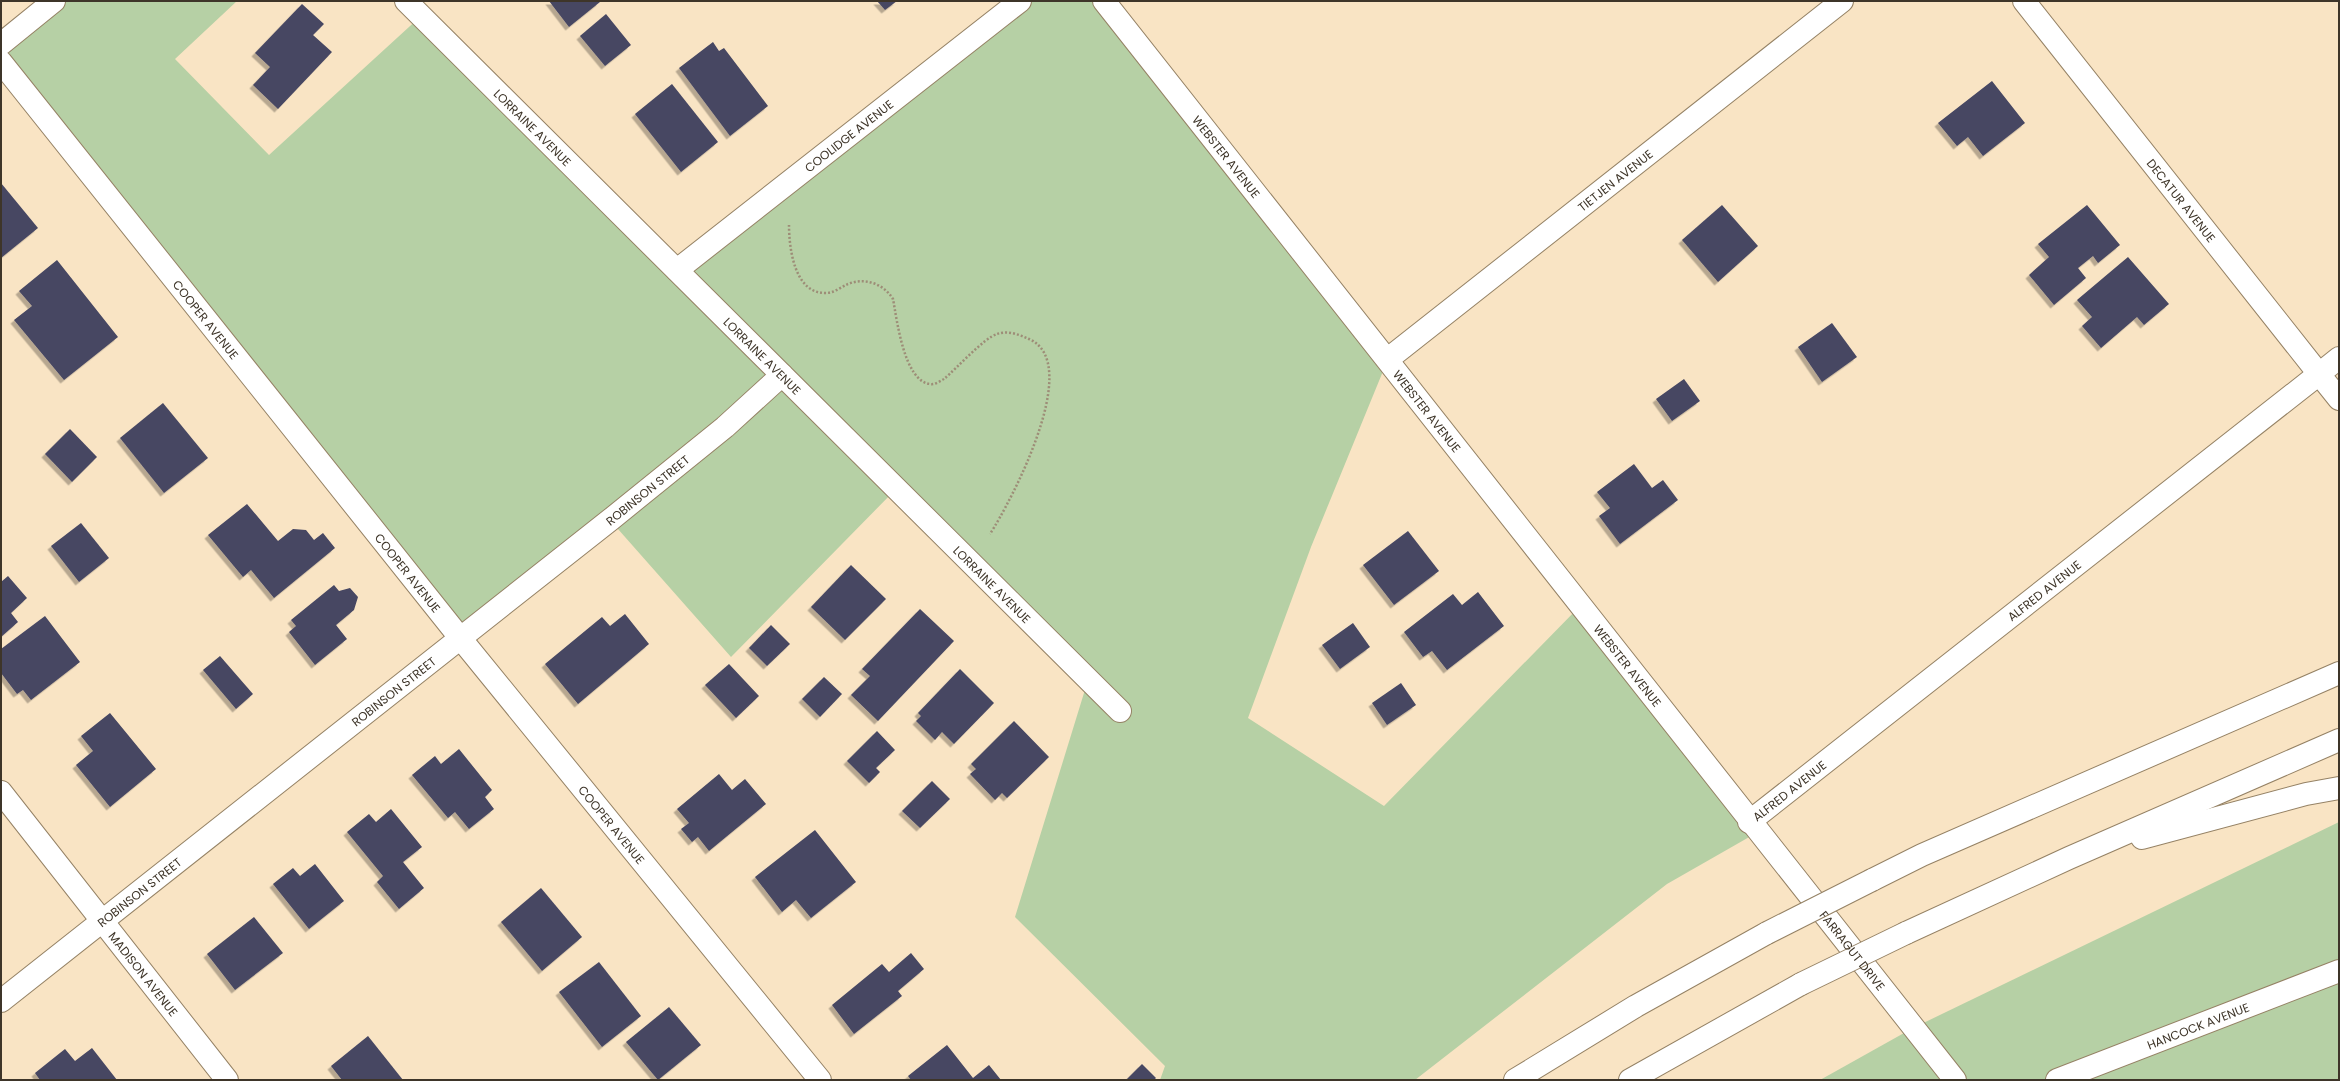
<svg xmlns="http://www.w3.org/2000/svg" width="2340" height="1081" font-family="Poppins,sans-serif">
  <defs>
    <filter id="shadow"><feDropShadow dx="-3.5" dy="3.5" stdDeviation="0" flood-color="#0004"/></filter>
  </defs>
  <rect width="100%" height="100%" fill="#f9e4c4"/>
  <g fill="#b6d0a5">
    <path d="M54,1H237L175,59L269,155L421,16L677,270L1019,1H1104L1388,359L1311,547L1248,718L1384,806L1580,606L1758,832L1667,884L1415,1080H1160L1165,1066L1015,917L1088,680L896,489L731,657L610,520L461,639L1,62V44Z"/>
    <path d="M2339,822V1080H1820L1913,1028Z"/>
  </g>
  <g fill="#464662" filter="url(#shadow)">
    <path d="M549,1H599L600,2L569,27Z"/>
    <path d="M877,1H897L885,10Z"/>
    <path d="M302,4L324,24L313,35L332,52L278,109L253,85L270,67L255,53Z"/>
    <path d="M606,14L631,45L605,66L580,36Z"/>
    <path d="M713,42L719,51L724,48L768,106L730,136L679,68Z"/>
    <path d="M1992,81L2025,123L1983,156L1968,137L1957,146L1938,123Z"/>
    <path d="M672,84L718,142L681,172L635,114Z"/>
    <path d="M1,183L38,228L1,258Z"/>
    <path d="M1722,205L1758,246L1718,282L1682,240Z"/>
    <path d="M2087,205L2120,245L2098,263L2093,256L2078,268L2086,278L2054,305L2029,275L2049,257L2038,244Z"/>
    <path d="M2128,257L2169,304L2144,325L2137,317L2101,348L2082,326L2092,317L2077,300Z"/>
    <path d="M57,260L118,337L64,380L14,320L32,306L19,291Z"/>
    <path d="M1832,323L1857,357L1822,382L1798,347Z"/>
    <path d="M1684,379L1700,401L1672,421L1656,399Z"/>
    <path d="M163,403L208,458L164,493L120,438Z"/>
    <path d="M70,429L97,457L72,482L45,454Z"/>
    <path d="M1634,464L1652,488L1663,480L1678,500L1620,544L1599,516L1610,508L1597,492Z"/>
    <path d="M247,504L278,541L293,529L306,530L314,540L323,533L335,548L274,598L251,570L243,577L208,535Z"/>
    <path d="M81,523L109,558L79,582L51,546Z"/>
    <path d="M1408,531L1439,571L1394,605L1363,565Z"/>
    <path d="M851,565L886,599L845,640L811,607Z"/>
    <path d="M8,576L27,598L11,613L18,622L1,637V582Z"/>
    <path d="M334,585L339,591L350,588L358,597L354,610L336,625L347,639L315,665L289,632L296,626L291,620Z"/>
    <path d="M1478,592L1504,626L1447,670L1432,651L1423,657L1404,632L1453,594L1462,605Z"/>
    <path d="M920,609L954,641L878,721L851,695L870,676L862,669Z"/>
    <path d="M625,614L649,644L578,704L545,664L602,617L610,626Z"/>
    <path d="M45,616L80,662L31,700L23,690L17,694L1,673V649Z"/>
    <path d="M1353,623L1370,647L1340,669L1322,645Z"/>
    <path d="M771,625L790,644L767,666L749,648Z"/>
    <path d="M220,656L253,694L236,709L203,670Z"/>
    <path d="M729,664L759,696L736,718L705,685Z"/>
    <path d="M960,669L994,703L954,744L942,732L935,740L916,721L921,716L918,713Z"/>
    <path d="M824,677L842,694L820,717L802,699Z"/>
    <path d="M1401,683L1416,705L1387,725L1372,703Z"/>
    <path d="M110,713L156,769L110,807L76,765L93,751L81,736Z"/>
    <path d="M1014,721L1049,757L1007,798L1002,793L995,800L970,774L976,769L971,764Z"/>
    <path d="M877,731L895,750L876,768L880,772L869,783L847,761Z"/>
    <path d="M459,749L492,790L485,797L494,809L469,829L455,812L448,818L412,775L435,756L441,764Z"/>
    <path d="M719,774L732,790L745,779L766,804L709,851L698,837L692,842L681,829L689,823L677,809Z"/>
    <path d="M932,781L950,799L920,828L902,811Z"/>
    <path d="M391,809L422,847L403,862L424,888L399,909L377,882L383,876L347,832L369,814L376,822Z"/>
    <path d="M815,830L856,882L811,918L796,900L782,912L755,877Z"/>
    <path d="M315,864L344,901L309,929L273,884L293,868L300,876Z"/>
    <path d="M541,888L582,937L542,971L501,922Z"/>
    <path d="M254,917L283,953L235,990L207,954Z"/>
    <path d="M911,953L924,969L898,991L902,996L854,1034L832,1005L882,964L889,972Z"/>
    <path d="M599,962L641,1016L602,1047L559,992Z"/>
    <path d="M669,1007L701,1045L658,1080L626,1042Z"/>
    <path d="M368,1036L403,1080H342L331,1066Z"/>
    <path d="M947,1045L973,1078L989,1065L1001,1080H911L908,1076Z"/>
    <path d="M92,1048L117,1080H40L35,1073L65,1049L75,1061Z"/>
    <path d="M1142,1064L1156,1078L1154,1080H1126Z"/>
  </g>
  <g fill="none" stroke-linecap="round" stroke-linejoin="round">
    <g stroke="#958265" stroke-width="24">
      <g id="street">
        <path id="s1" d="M406,1L1120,711"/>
        <path id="s2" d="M2024,1L2319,374L2339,358"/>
        <path d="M1,44L54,1"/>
        <path id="s3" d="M1,62L461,639L820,1080"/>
        <path id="s4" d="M677,270L1020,1"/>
        <path id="s5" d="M1388,359L1842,1"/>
        <path id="s6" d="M1,792L227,1080"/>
        <path id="s7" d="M1,1001L610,520L725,427L782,375"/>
      </g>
    </g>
    <g stroke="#958265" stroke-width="24">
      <g id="secondary">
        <path id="s8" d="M1104,1L1955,1080"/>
        <path id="s9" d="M1749,822L2319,374L2339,399"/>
        <path id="s10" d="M2057,1080L2339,971"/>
      </g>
    </g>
    <g stroke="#958265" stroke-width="24">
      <g id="highway">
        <path d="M2142,838L2306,794L2339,788"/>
        <path d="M1872,880L1922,855L2339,673"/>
        <path d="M1906,933L2069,858L2339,740"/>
        <path d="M1515,1080L1636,1006L1767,933"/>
        <path d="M1630,1080L1801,984"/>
      </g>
    </g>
    <path stroke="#9d8d77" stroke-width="2.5" stroke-dasharray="2 2" stroke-linecap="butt" d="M789,225C789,247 794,294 826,293C834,293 841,287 848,284C865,277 884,284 893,299C897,320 904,381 930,384C935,385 940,381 944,379C957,368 984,338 997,334C1008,330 1020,335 1029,339C1085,363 1010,503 990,534"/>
    <use href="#street" stroke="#fff" stroke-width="22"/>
    <use href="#secondary" stroke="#fff" stroke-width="22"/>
    <use href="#highway" stroke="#fff" stroke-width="22"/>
    <g stroke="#958265" stroke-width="24" stroke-linecap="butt">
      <g id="highway-bridge">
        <path d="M1767,933L1872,880"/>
        <path d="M1801,984L1906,933"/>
      </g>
    </g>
    <use href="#highway-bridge" stroke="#fff" stroke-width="22"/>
  </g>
  <g text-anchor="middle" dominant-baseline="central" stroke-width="4" stroke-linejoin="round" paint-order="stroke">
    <g font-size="12" fill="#3e3529" stroke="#f9e4c4">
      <text stroke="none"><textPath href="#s1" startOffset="179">LORRAINE AVENUE</textPath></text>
      <text stroke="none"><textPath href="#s4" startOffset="218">COOLIDGE AVENUE</textPath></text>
      <text stroke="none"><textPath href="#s8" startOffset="198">WEBSTER AVENUE</textPath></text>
      <text stroke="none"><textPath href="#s5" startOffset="289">TIETJEN AVENUE</textPath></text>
      <text stroke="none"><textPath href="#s2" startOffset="254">DECATUR AVENUE</textPath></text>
      <text stroke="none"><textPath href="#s3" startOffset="329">COOPER AVENUE</textPath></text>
      <text stroke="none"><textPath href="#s1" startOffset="503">LORRAINE AVENUE</textPath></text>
      <text stroke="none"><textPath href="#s8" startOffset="522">WEBSTER AVENUE</textPath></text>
      <text stroke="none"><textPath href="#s7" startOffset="824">ROBINSON STREET</textPath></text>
      <text stroke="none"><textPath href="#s3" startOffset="653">COOPER AVENUE</textPath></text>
      <text stroke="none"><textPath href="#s1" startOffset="827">LORRAINE AVENUE</textPath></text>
      <text stroke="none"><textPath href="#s9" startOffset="375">ALFRED AVENUE</textPath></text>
      <text stroke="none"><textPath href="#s8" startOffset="846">WEBSTER AVENUE</textPath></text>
      <text stroke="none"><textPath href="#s7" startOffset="500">ROBINSON STREET</textPath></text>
      <text stroke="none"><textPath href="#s9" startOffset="51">ALFRED AVENUE</textPath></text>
      <text stroke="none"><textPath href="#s3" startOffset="977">COOPER AVENUE</textPath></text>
      <text stroke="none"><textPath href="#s7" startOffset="176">ROBINSON STREET</textPath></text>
      <text stroke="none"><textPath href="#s8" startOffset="1209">FARRAGUT DRIVE</textPath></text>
      <text stroke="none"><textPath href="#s6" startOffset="231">MADISON AVENUE</textPath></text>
      <text stroke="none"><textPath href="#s10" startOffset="151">HANCOCK AVENUE</textPath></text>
    </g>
  </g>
  <rect width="2340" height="1081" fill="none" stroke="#3e3529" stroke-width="4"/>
</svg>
